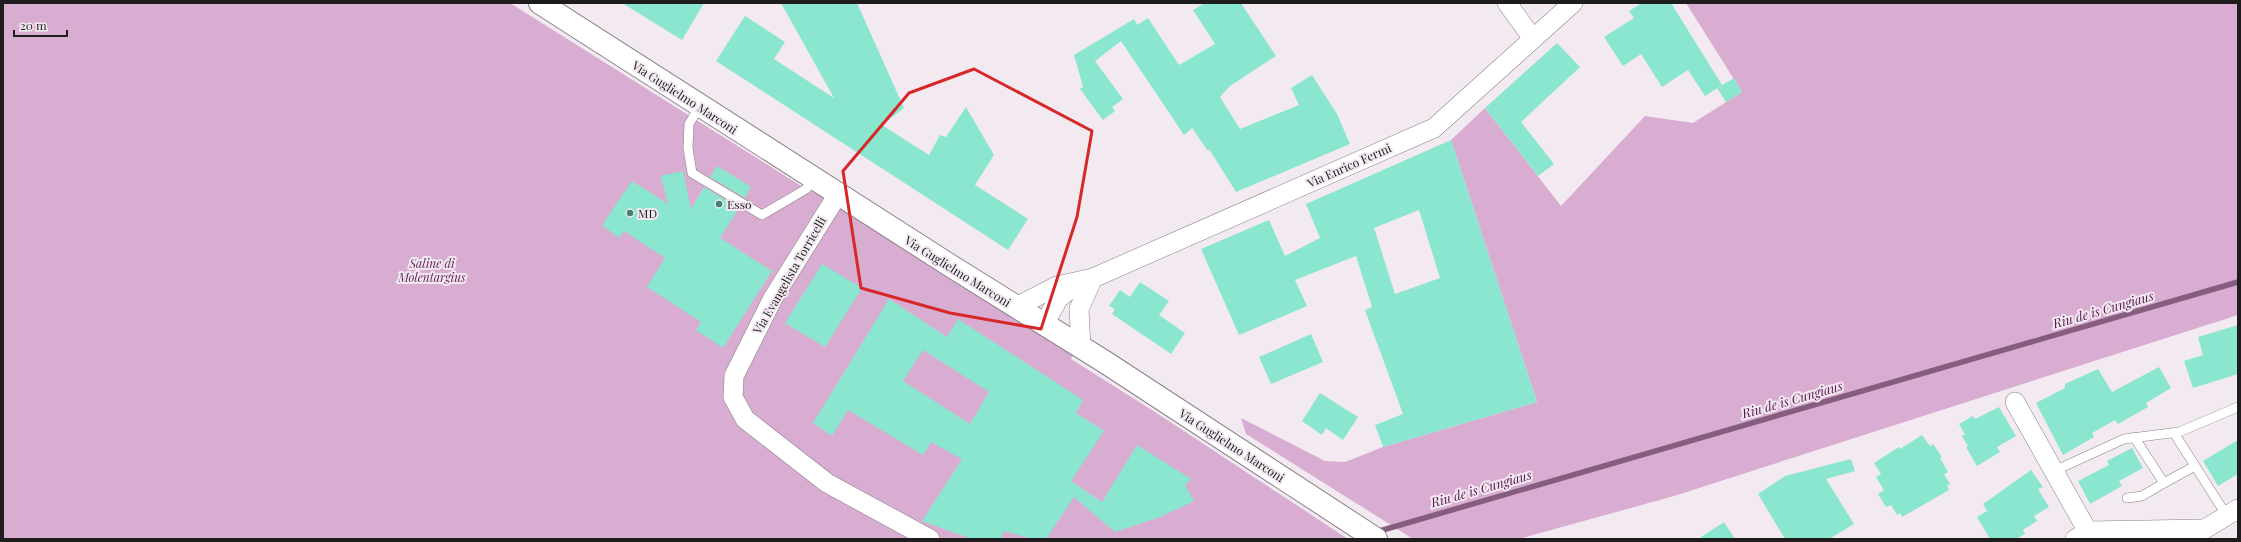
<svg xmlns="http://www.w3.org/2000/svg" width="2241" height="542" font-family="'Playfair Display',serif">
  <rect width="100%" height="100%" fill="#f3eaf1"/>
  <g fill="#d8add1">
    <path d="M3,3H510L806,189L832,201L1074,354L1071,359L1155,412L1348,539H3Z"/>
    <path d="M1686,3H2238V315L1674,496L1519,539H1413L1246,434L1241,418L1325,461L1345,462L1383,447L1537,402L1451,140L1485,108L1561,206L1645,116L1693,123L1742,92Z"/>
  </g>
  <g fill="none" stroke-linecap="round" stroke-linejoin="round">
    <path stroke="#855d7f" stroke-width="5.5" d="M1376,532L2238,282"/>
  </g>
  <g fill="#8ae6cf" fill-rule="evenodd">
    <path d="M622,3H704L682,40Z"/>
    <path d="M781,3H857L904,108L882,125L929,155L940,135L946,137L966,107L994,155L975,185L1028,219L1008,250L716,61L745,16L785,42L774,59L834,98Z"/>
    <path d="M1205,3H1241L1276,56L1230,86L1220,97L1240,129L1299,105L1291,88L1312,75L1337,114L1350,144L1236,192L1209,149L1208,151L1192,128L1184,135L1121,41L1095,61L1123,99L1112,107L1115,111L1103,120L1080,89L1083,87L1074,55L1134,19L1137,25L1148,18L1179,65L1215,44L1193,10Z"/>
    <path d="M1642,3H1671L1722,85L1705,96L1688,70L1662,87L1641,54L1623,66L1604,37L1634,18L1629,11Z"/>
    <path d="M1557,43L1580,67L1521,122L1554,164L1538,176L1485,108Z"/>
    <path d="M1734,78L1742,92L1726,102L1717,88Z"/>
    <path d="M1451,140L1537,402L1383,447L1375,425L1403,414L1365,310L1372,307L1356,256L1295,280L1307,306L1239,335L1201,249L1269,220L1285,256L1320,238L1306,204ZM1419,210L1440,278L1395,294L1374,228Z"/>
    <path d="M717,166L751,187L745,198L710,177Z"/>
    <path d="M683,171L691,209L704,187L739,208L720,238L772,271L723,348L696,330L701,322L647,287L665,258L624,231L619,238L602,225L632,181L668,204L661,176Z"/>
    <path d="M822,264L862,288L825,347L785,323Z"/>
    <path d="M1140,282L1169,301L1159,315L1185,333L1171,354L1112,314L1115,309L1109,306L1120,290L1130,297Z"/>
    <path d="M889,299L947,337L958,319L1083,400L1076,413L1104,431L1071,481L1102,502L1137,445L1191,479L1185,485L1194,501L1160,517L1115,532L1074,497L1046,539H1033L1004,531L1001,539H972L922,521L962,459L931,442L923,455L848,410L832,436L813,423ZM923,350L989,392L970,424L903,381Z"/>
    <path d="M2238,325V374L2193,388L2184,361L2203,355L2198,337Z"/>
    <path d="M1311,334L1323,362L1271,384L1259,357Z"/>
    <path d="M2159,367L2171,388L2146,403L2148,407L2118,424L2115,420L2092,433L2094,437L2063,455L2036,403L2065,388V384L2098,369L2112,392Z"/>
    <path d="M1320,393L1358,417L1343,440L1326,428L1322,435L1302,421Z"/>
    <path d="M1999,407L2016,436L1997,447L2000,452L1977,466L1966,447L1968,446L1962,436L1965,434L1959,424L1973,416L1975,419Z"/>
    <path d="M1922,435L1930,446L1933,444L1942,457L1940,458L1948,472L1944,474L1950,484L1947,486L1949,490L1902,517L1900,513L1897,515L1891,505L1886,507L1878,494L1884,490L1876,477L1881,474L1874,463L1899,447L1900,449Z"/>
    <path d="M2238,440V474L2218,486L2203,461Z"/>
    <path d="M2132,448L2143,468L2119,481L2122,486L2090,504L2078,481L2109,465L2107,461Z"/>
    <path d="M1851,459L1855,471L1826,479L1854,524L1829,539H1785L1758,494L1785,476Z"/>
    <path d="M2031,470L2043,487L2038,489L2049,507L2034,516L2037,521L2023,530L2025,534L2016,539H1990L1977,517L1987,511L1983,504Z"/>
    <path d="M1724,522L1735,539H1698Z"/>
  </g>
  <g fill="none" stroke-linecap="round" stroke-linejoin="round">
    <g stroke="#888187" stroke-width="10">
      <g id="lane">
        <path d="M700,106L689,124L688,148L692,173L762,215L806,189L814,178"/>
        <path d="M2174,433L2227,516"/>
        <path d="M2134,437L2164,483L2195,466"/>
        <path d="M2054,471L2124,439L2179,432L2238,407"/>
        <path d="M2127,498L2142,496L2164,483"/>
      </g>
    </g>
    <g stroke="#888187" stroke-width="20">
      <g id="street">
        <path d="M1507,3L1533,39"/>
        <path d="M838,194L773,298L734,376L733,397L745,419L827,483L930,539"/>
        <path d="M1016,307L1057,286L1093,278L1434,128L1573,3"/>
        <path d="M1044,324L1059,298L1077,284"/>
        <path d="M1081,347L1079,309L1093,278"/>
        <path d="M2015,402L2092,539"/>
        <path d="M2193,536L2238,509"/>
        <path d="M2075,539L2088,531L2204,529"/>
      </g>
    </g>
    <g stroke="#888187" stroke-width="24">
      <path id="secondary" d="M540,3L951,266L1105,362L1376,539"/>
    </g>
    <use href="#lane" stroke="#fff" stroke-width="9"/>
    <use href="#street" stroke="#fff" stroke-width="19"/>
    <use href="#secondary" stroke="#fff" stroke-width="22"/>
  </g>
  <path fill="none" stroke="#d62828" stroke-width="3" stroke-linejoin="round" d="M974,69L1092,131L1077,217L1041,329L950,313L861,288L843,171L909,93Z"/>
  <g fill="#418373" stroke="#f3eaf1" stroke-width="1.5">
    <circle cx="719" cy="204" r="4"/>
    <circle cx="630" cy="213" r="4"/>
  </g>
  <g text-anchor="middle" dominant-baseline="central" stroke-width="4" stroke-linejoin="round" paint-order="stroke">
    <g font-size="12" fill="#1f1c1e" stroke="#f3eaf1">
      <text transform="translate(685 97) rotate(33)">Via Guglielmo Marconi</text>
      <text transform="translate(1349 165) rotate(-24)">Via Enrico Fermi</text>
      <text transform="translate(958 271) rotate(32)">Via Guglielmo Marconi</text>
      <text transform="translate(789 275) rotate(-60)">Via Evangelista Torricelli</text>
      <text transform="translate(1232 445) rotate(33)">Via Guglielmo Marconi</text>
    </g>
    <g font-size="12" fill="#1f1c1e" stroke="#f3eaf1" text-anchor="start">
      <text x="727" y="204">Esso</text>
      <text x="638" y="213">MD</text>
    </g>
    <g font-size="12" font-style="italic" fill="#621e5b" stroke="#f3eaf1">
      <text x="432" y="263">Saline di<tspan x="432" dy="14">Molentargius</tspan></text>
    </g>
    <g font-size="13" font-style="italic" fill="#5a1653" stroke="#f3eaf1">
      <text transform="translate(2103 309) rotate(-16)">Riu de is Cungiaus</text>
      <text transform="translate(1792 399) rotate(-16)">Riu de is Cungiaus</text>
      <text transform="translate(1481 488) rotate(-16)">Riu de is Cungiaus</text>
    </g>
  </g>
  <rect width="2241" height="542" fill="none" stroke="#1f1c1e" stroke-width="8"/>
  <path d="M14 30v6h53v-6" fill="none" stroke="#1f1c1e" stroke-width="2"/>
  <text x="20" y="30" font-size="12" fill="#1f1c1e" stroke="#f3eaf1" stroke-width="3" paint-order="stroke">20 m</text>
</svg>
